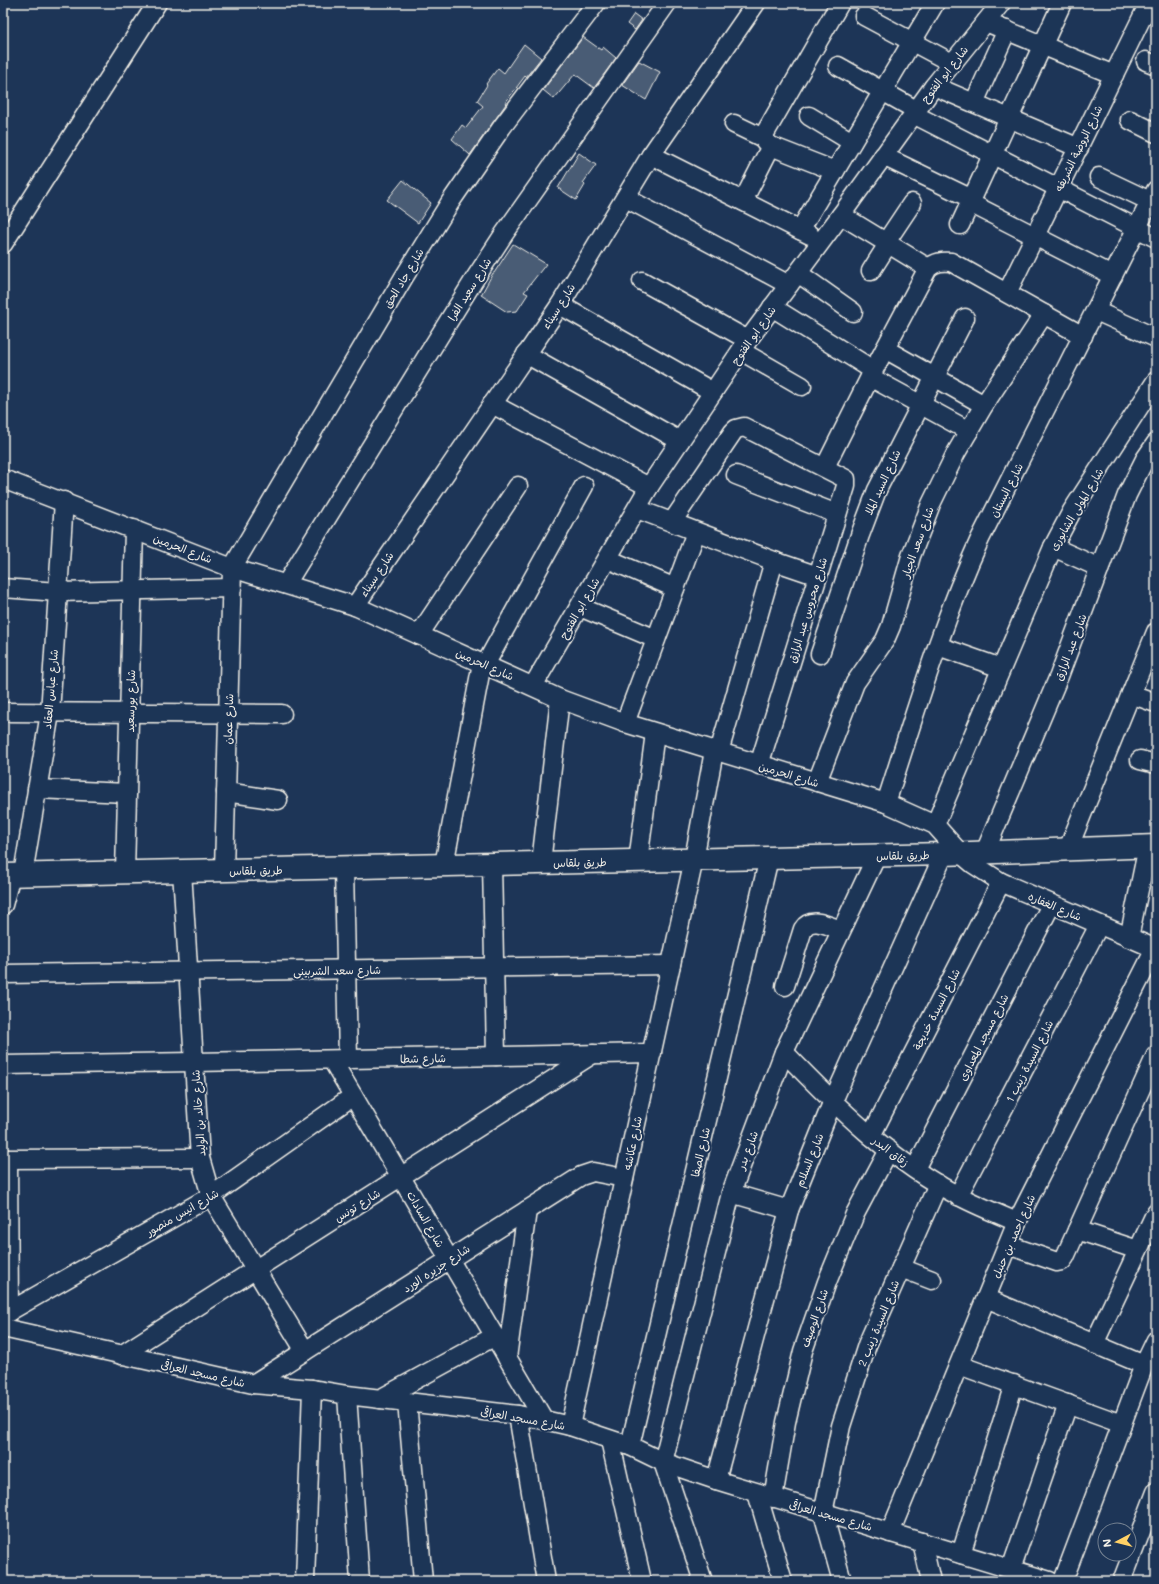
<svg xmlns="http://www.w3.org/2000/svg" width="1159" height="1584" font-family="Mali,'Playpen Sans Arabic',sans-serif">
  <rect width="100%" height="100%" fill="#1d3557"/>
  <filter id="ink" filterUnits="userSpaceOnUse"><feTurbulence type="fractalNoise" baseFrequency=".025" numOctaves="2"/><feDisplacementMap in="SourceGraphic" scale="8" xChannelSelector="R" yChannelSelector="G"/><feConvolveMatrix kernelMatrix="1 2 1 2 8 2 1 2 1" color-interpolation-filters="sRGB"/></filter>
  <g filter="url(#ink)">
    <g fill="#485b74" stroke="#f4f1e8">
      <path d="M634,14L642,20L635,30L627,24Z"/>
      <path d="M583,37L601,50L603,47L616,58L594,88L575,74L554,99L543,90Z"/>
      <path d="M524,44L541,58L526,77L525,76L505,103L506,104L470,155L452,139L462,125L466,128L483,106L477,101L487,85L486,84L498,68L504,73Z"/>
      <path d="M639,61L660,72L646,100L622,85Z"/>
      <path d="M579,153L596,165L583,183L585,185L576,200L558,188Z"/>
      <path d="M403,180L431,203L418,223L387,200Z"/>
      <path d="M513,244L546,264L524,292L528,294L517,311L507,312L481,295L493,273H494Z"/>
    </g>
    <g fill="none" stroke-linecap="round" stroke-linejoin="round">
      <g stroke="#f4f1e8" stroke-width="21">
        <g id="minor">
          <path d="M864,16L952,63"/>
          <path d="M986,22L1114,75"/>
          <path d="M1146,61L1156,65"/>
          <path d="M838,66L916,110"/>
          <path d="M934,86L1079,148"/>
          <path d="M974,103L1007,30"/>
          <path d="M913,114L1156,238"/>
          <path d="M809,116L852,142"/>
          <path d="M1130,120L1156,133"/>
          <path d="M734,124L763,138"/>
          <path d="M651,155L810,235"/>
          <path d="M883,156L972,199"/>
          <path d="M835,171L771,146C766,143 763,141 764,135L840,3"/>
          <path d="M1099,177L1156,204"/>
          <path d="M626,198L789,285"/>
          <path d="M743,201L771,146"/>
          <path d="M970,203L1113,276"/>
          <path d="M841,215L928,268"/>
          <path d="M960,225L1062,3"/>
          <path d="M800,230L935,3"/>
          <path d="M886,242L912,203"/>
          <path d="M3,244L157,3"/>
          <path d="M871,271L888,244"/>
          <path d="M798,273L853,312"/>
          <path d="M642,281L748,340"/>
          <path d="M1007,293L1149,3"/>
          <path d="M560,305L713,392"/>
          <path d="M772,307L873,370"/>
          <path d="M1096,311L1156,338"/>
          <path d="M885,349L984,405"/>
          <path d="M741,351L802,386"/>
          <path d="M526,354L680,441"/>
          <path d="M870,377L969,431"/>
          <path d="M492,404L649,487"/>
          <path d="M825,467L870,377L928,268C936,262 942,261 951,262L1083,336"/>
          <path d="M736,475L837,514"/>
          <path d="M3,479L232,568L355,606L560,699L625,723L886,803L935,825L960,853L973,864L1001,882L1156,949"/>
          <path d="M637,509L774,561L818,576"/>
          <path d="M672,522L733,432L736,429L744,427L846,479V486L759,765"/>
          <path d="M1053,547L1100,568"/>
          <path d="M608,559L675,588"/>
          <path d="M286,584L474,280L504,234L667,3"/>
          <path d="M3,588L58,592L232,588"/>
          <path d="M355,606L560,305L651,155L756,3"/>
          <path d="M580,607L656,639"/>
          <path d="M419,635L518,486"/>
          <path d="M938,646L1001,668"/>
          <path d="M820,654L860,535L877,490L965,318"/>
          <path d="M485,665L584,486"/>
          <path d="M533,686L649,487L748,340L841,215L934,86L1001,3"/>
          <path d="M1131,694L1156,703"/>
          <path d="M3,712L282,714"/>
          <path d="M625,723L696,532"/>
          <path d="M719,752L774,561"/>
          <path d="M1140,760L1156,764"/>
          <path d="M817,782L855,683L885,640L891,626L911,556L931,504L956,453L984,405L1044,314"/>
          <path d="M37,789L127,793"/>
          <path d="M226,792L278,800"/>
          <path d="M886,803C915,714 941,624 980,539L1156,190"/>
          <path d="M935,825L1053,547L1072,511L1156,381"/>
          <path d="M1068,849L1156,632"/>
          <path d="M985,852L1059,676L1127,495L1145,459L1156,443"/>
          <path d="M638,861L655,733"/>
          <path d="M541,863L560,699"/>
          <path d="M492,864L496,1056"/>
          <path d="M444,865L482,663"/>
          <path d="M344,868L348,1059"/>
          <path d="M224,870L232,568L404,277L451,201L502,127L596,3"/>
          <path d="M182,871L200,1158L211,1196L305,1351"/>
          <path d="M125,872L134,529"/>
          <path d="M23,874L50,713L64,501"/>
          <path d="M3,905L11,875"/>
          <path d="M1129,938L1148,846"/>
          <path d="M3,974L671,965"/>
          <path d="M785,986L803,929C811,916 829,926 841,930"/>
          <path d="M784,1052C835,1105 893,1163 959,1196C978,1206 998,1214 1017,1222"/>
          <path d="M332,1060L544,1420"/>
          <path d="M3,1065L194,1062L652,1053"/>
          <path d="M871,1136L1001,882"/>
          <path d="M3,1159L200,1158"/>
          <path d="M8,1159L9,1312"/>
          <path d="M915,1169L1051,905"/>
          <path d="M731,1193L789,1210"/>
          <path d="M958,1196L1099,925"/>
          <path d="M1077,1230L1138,1250"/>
          <path d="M1008,1245L1057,1262L1062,1261L1065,1257L1156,1055"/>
          <path d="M901,1268L932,1280"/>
          <path d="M986,1298L1144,1365"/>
          <path d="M3,1315L211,1196L353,1096"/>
          <path d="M3,1328L253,1384L312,1389L347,1395L518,1415L544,1420L570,1426L630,1446L663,1462L716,1480L1050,1581"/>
          <path d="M1094,1344L1156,1212"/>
          <path d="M121,1355L593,1054"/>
          <path d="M507,1358L527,1210"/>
          <path d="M959,1365L1122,1424"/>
          <path d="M253,1384L581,1176L593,1172L624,1178"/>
          <path d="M347,1395L360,1581"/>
          <path d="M380,1399L495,1336"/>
          <path d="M407,1402L423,1581"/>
          <path d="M518,1415L546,1581"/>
          <path d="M570,1426L694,859L714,751"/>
          <path d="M610,1440L642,1581"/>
          <path d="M630,1446L769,858"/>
          <path d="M716,1480L789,1210L832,1103L944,854"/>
          <path d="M757,1493L783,1581"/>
          <path d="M773,1498L786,1422L803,1351L827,1282L855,1214L889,1150"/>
          <path d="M890,1533L1017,1222L1155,949"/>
          <path d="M922,1542L931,1581"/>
          <path d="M961,1554L1014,1384"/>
          <path d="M1011,1569L1068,1404"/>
          <path d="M305,1581L312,1389"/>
          <path d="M703,1581L663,1462L731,1193L784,1052L877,855"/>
          <path d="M842,1581L823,1513L841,1426L867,1345L938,1184"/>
          <path d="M1063,1581L1144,1365L1156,1340"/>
          <path d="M1122,1581L1156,1492"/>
        </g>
      </g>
      <g stroke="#f4f1e8" stroke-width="25">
        <path id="major" d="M3,875L944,854L1156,846"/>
      </g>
      <use href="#minor" stroke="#1d3557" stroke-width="18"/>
      <use href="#major" stroke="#1d3557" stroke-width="22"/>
    </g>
  </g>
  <g text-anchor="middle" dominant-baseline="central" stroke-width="4" stroke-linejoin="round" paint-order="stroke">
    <g font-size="11" fill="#f4f1e8" stroke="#1d3557">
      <text transform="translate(944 74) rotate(-52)">شارع ابو الفتوح</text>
      <text transform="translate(1078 148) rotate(-64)">شارع الروضة الشريفه</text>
      <text transform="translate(403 278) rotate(-59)">شارع جاد الحق</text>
      <text transform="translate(469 289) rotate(-58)">شارع سعيد الفرا</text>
      <text transform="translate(558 306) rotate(-57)">شارع سيناء</text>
      <text transform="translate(753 335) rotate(-55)">شارع ابو الفتوح</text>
      <text transform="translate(882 482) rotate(-65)">شارع السيد الملا</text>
      <text transform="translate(1006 490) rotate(-63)">شارع البستان</text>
      <text transform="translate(1076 509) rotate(-59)">شارع المولى الشابورى</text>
      <text transform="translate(917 542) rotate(-70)">شارع سعد الجيار</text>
      <text transform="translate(183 548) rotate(21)">شارع الحرمين</text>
      <text transform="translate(376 574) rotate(-56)">شارع سيناء</text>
      <text transform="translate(579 608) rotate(-60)">شارع ابو الفتوح</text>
      <text transform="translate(807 610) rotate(-73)">شارع محروس عبد الرازق</text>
      <text transform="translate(1070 647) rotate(-69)">شارع عبد الرازق</text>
      <text transform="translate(485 664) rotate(24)">شارع الحرمين</text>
      <text transform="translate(50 689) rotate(-85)">شارع عباس العقاد</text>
      <text transform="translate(130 701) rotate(-89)">شارع بورسعيد</text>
      <text transform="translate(228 719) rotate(-88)">شارع عمان</text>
      <text transform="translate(789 774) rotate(17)">شارع الحرمين</text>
      <text transform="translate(903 855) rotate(-1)">طريق بلقاس</text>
      <text transform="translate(580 862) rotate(-1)">طريق بلقاس</text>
      <text transform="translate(256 870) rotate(-1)">طريق بلقاس</text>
      <text transform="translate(1055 906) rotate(23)">شارع الغفاره</text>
      <text transform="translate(337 970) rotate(-1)">شارع سعد الشربينى</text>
      <text transform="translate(936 1009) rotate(-63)">شارع السيدة خديجة</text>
      <text transform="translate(983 1037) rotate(-63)">شارع مسجد المعداوى</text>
      <text transform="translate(423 1058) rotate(-1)">شارع شطا</text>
      <text transform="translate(1029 1061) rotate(-63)">شارع السيدة زينب 1</text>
      <text transform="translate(198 1113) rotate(-94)">شارع خالد بن الوليد</text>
      <text transform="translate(632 1143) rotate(-78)">شارع عكاشه</text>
      <text transform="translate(747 1150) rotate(-69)">شارع بدر</text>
      <text transform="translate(891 1151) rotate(37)">زقاق البدر</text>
      <text transform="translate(700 1152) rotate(-77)">شارع الصفا</text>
      <text transform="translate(809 1160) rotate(-68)">شارع السلام</text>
      <text transform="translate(357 1205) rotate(-32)">شارع تونس</text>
      <text transform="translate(182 1212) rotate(-30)">شارع انيس منصور</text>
      <text transform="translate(426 1219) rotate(60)">شارع السادات</text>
      <text transform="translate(1013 1236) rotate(-66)">شارع احمد بن حنبل</text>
      <text transform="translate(436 1268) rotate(-33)">شارع جزيره الورد</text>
      <text transform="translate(814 1318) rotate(-71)">شارع الوصيف</text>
      <text transform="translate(878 1323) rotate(-68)">شارع السيدة زينب 2</text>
      <text transform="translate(203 1373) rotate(13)">شارع مسجد العراقى</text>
      <text transform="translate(523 1418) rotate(10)">شارع مسجد العراقى</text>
      <text transform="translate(831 1515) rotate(16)">شارع مسجد العراقى</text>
    </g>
  </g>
  <rect width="1159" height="1584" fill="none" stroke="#1d3557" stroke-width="16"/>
  <rect x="8" y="8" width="1143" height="1568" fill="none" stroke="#f4f1e8" stroke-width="1.5" filter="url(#ink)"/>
  <g transform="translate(1117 1542) rotate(263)"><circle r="19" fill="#1d3557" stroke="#738091"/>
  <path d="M0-3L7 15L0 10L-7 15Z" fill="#ffd166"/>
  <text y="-6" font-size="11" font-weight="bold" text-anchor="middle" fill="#f4f1e8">N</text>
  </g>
</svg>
